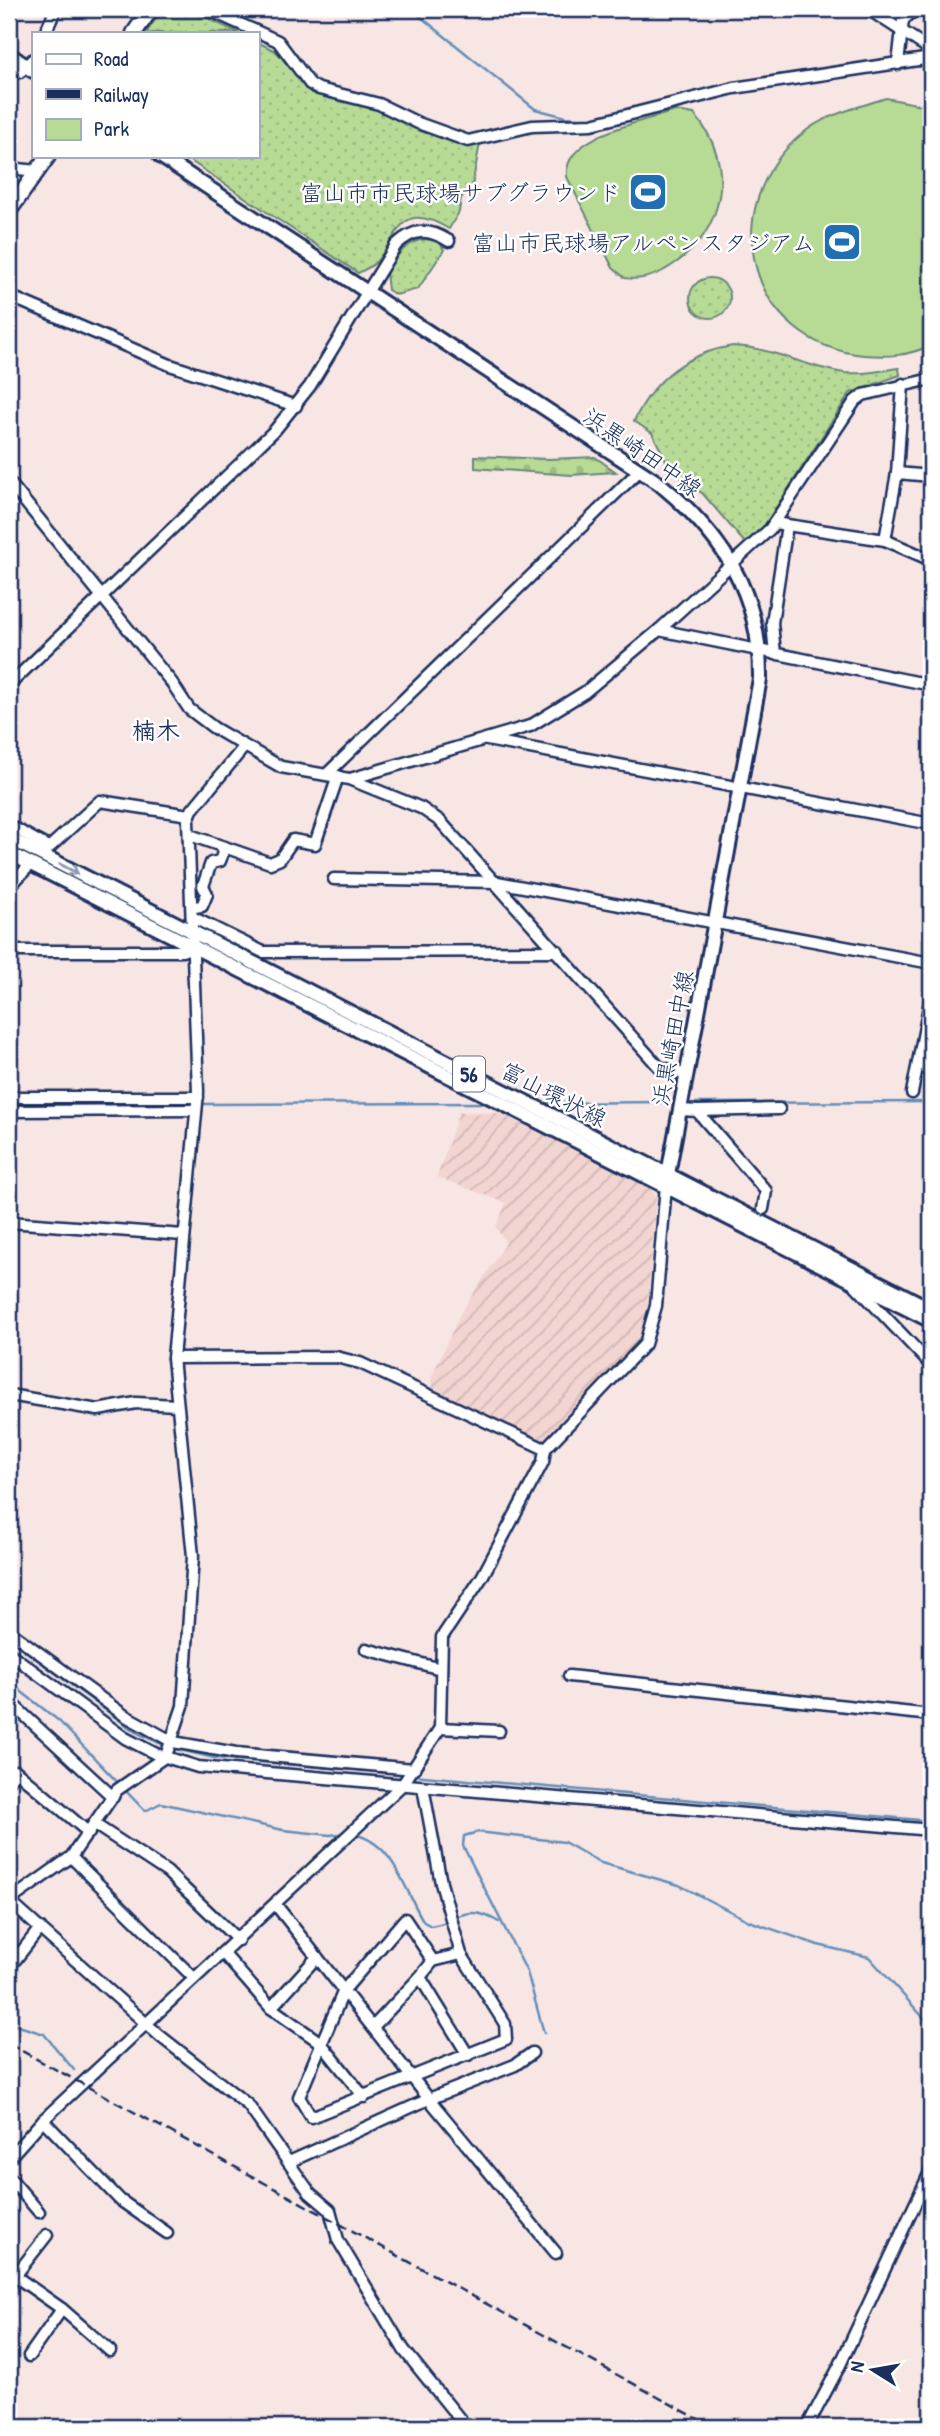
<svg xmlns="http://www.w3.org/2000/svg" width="940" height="2436" font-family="'Patrick Hand','Klee One',sans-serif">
  <defs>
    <pattern id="industrial-furrows" width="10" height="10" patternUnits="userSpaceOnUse" patternTransform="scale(1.75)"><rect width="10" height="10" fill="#f2d4d1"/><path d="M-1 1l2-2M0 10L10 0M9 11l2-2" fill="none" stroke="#cfb6b6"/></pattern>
    <pattern id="green-dots" width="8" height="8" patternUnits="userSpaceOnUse" patternTransform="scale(1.75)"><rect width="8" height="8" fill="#b7db95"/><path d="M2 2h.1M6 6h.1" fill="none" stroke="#9dbc83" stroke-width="1.8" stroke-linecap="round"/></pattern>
    <pattern id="cemetery-stones" width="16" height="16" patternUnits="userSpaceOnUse" patternTransform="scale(1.75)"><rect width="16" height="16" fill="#b7db95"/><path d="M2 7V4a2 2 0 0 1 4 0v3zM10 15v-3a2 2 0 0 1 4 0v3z" fill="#9dbc83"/></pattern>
  </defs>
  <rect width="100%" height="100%" fill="#f7e6e4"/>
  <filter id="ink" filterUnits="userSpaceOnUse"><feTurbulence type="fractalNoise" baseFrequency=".0143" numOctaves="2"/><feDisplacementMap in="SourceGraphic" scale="14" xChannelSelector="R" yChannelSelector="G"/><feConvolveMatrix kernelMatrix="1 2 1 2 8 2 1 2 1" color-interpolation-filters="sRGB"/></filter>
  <g filter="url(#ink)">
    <path fill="url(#industrial-furrows)" d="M459,1112L499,1113L634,1177L650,1188L656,1197L646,1324L636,1345L544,1442L432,1389L431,1378L459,1316L506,1243L496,1227L506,1203L437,1177Z"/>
    <g fill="url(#green-dots)" stroke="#69857a" stroke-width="2">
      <path d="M163,9H188L239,33H146Z"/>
      <path d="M257,42L276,51L311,93L377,109L406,124L469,147L480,143L472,186L461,198L459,212L449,229C401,201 402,230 377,261C373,266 364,270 358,273L183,156H257Z"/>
      <path d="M425,239L440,242L444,250L418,289L396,295L388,290L386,272C397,256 405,242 425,239Z"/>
      <circle cx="710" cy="298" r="20"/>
      <path d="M733,346C775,348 804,367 845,373C862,375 882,370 899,368L900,375L850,393L765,525L745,543L703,494L671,470L652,433L634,421C654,379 686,353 733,346Z"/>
    </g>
    <path fill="url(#cemetery-stones)" stroke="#69857a" stroke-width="2" d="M475,456L548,459L595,457L616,472L571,475L475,468Z"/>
    <g fill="#b7db95" stroke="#69857a" stroke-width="2">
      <path d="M886,98L931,107V345C909,356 888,357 864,355C747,343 714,207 802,134C823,115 859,107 886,98Z"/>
      <path d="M675,111L694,114C737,163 726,232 671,266C658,275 641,281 625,278L613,268L567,177C562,135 643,122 675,111Z"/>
    </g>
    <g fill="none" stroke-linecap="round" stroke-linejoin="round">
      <g stroke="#648eb8" stroke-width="2.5">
        <path d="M411,9L535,109L566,117L590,119L690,94"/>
        <path d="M907,66L931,67"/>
        <path d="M745,82L818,70"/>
        <path d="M538,1103L668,1102"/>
        <path d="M696,1103L931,1102"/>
        <path d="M199,1104L490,1103"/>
        <path d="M9,1105L192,1104"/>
        <path d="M9,1639L134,1731L166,1746"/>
        <path d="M9,1682L59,1721L145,1811L161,1803L283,1830L330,1835L347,1833"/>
        <path d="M172,1748L214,1758L405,1774"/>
        <path d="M412,1775L931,1821"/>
        <path d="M354,1834C396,1844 404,1891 424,1922L431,1926L448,1922"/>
        <path d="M454,1918C471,1909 483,1913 499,1922"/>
        <path d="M9,2023L44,2034L74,2070"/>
        <path d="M544,2033L527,1972L463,1846L464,1836L478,1832L564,1842L601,1863L679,1885L749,1921L818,1945L869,1957L931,2026"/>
      </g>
      <g stroke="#1b2f5e" stroke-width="15">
        <g id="minor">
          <path d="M207,9L278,41L310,84L319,89L379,104L418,123L468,141L532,126L592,124L734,88L931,58"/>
          <path d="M868,9L931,50"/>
          <path d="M45,33L56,9"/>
          <path d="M898,64L903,20L916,9"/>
          <path d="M9,68L20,72L33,59"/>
          <path d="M9,168L37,171"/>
          <path d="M9,296L170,365L296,406"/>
          <path d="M897,473L931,476"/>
          <path d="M9,482L172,683L189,709L214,728L281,767L349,779L421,808L440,821L659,1067L687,1075"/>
          <path d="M774,523L885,540L931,560"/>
          <path d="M885,540L897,473L903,384"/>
          <path d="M659,630L931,685"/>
          <path d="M775,654L772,623L787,525"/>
          <path d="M9,685L275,430L310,386L396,245C414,228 428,228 449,241"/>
          <path d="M487,740L931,824"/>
          <path d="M328,773L639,471"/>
          <path d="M350,779L530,726L585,692L659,630L770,529L855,401L863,395L931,379"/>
          <path d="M9,825L48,847"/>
          <path d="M190,835L270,863L280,859L293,840L315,844L338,776"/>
          <path d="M41,855L100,801L189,815"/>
          <path d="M334,879L497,882L931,963"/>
          <path d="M9,887L31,864"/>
          <path d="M194,907L202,906L207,894L203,886L211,863L220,861L225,847"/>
          <path d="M194,918L263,952L558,951"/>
          <path d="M9,951H182L195,946"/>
          <path d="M912,1093L931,996"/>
          <path d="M9,1097H198"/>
          <path d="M681,1110L697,1111L766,1191L763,1209"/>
          <path d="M9,1111L196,1110"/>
          <path d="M697,1111L779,1109"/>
          <path d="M9,1222L183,1235"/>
          <path d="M856,1286L931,1365"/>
          <path d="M9,1395L98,1410L136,1403L177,1405"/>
          <path d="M545,1449L645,1344L656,1306L666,1185"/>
          <path d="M9,1631L124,1715L173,1742L236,1753L414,1769"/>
          <path d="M366,1649L441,1669"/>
          <path d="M9,1653L125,1738L156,1754L198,1767L931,1830"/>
          <path d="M569,1676L931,1715"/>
          <path d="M9,1701L113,1797"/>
          <path d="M440,1728L499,1731"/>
          <path d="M9,1781L16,1771L89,1833"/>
          <path d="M423,1787L441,1883L461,1954L505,2024L506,2039L311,2117L299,2097L344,1990L405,1919L433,1961"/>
          <path d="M94,1824L167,1872L238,1940"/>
          <path d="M71,1857L194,1978"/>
          <path d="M9,1901L71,1857L117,1790L166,1756L183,1706L193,1556L173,1358L198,1092L188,820L192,810L244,747"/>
          <path d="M9,1901L160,2036L248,2105L310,2193L330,2210L338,2240L404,2350L466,2427"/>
          <path d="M276,1905L429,2099L289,2162"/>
          <path d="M223,1953L271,2008"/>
          <path d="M317,1957L271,2008L321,2043L364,2097"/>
          <path d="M9,1968L40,1928"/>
          <path d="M420,1977L433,1961L461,1954"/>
          <path d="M373,2027L420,1977L468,2055"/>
          <path d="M532,2053L515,2065L429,2099L556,2253"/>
          <path d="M43,2120L120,2200L167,2233"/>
          <path d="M9,2158L43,2120L403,1784L440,1728L442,1637L482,1577L543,1462L545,1449L360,1363L336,1357L173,1358"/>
          <path d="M9,2177L39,2212"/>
          <path d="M9,2272L15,2276L47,2235"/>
          <path d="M15,2276L62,2309L29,2356"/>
          <path d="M62,2309L110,2351"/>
          <path d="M807,2427L840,2365L931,2170"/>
        </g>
      </g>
      <g stroke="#1b2f5e" stroke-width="18">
        <g id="major">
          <path d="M9,54L33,71"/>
          <path d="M160,156L660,484C723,536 761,594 760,679L666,1185"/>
          <path d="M9,838L931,1309"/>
          <path d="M9,853L931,1321"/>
        </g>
      </g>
      <g stroke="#1b2f5e" stroke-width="19">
        <g id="highway">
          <path d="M134,33L151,9"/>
          <path d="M9,211L48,156"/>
        </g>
      </g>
      <use href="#minor" stroke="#fff" stroke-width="10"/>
      <use href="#major" stroke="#fff" stroke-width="12"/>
      <use href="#highway" stroke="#fff" stroke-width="14"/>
      <path stroke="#1b2f5e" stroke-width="2.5" stroke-dasharray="10 5" stroke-linecap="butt" d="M9,2044L713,2427"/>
    </g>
    <defs><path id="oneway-shaft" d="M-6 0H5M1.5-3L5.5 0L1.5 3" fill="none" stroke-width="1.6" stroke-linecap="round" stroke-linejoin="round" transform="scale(1.75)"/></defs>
    <use stroke="#8d97ae" href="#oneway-shaft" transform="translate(69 869) rotate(28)"/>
  </g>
  <defs>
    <g id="stadium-square" transform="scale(2.0125)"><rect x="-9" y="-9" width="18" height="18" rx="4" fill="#1f6fb2" stroke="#fff"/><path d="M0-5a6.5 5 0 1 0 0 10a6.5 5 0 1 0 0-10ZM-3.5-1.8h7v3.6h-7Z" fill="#fff"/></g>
  </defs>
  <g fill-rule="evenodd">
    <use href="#stadium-square" x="648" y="192"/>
    <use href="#stadium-square" x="842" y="242"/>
  </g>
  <g text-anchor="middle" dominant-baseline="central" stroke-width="5" stroke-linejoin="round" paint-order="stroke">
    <rect fill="#fff" stroke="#5f6d8e" stroke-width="2" x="453" y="1056.5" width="32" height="35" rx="5"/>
    <g font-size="21" font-weight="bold" fill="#1b2f5e">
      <text x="469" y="1074">56</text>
    </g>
    <g font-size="23" fill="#1b2f5e" stroke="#fff" text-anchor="end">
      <text x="621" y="192">富山市市民球場サブグラウンド</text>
      <text x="815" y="242">富山市民球場アルペンスタジアム</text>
    </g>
    <g font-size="23" fill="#1b2f5e" stroke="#fff">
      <text transform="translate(643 452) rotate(35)">浜黒崎田中線</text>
      <text transform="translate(672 1038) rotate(-79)">浜黒崎田中線</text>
      <text transform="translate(554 1094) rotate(27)">富山環状線</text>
    </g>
    <g font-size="24" font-weight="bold" fill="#1b2f5e" stroke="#fff">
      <text x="156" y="730">楠木</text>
    </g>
  </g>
  <rect width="940" height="2436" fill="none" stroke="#fff" stroke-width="35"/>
  <rect x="18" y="18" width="905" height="2401" fill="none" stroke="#1b2f5e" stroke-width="2.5" filter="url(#ink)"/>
  <rect x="32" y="32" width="228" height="126" fill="#ffffff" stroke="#a4acbf" stroke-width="2"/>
  <rect x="46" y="54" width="35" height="10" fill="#ffffff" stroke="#a4acbf" stroke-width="2"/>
  <text x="94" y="66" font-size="21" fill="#1b2f5e">Road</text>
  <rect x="46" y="89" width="35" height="10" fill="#1b2f5e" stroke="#a4acbf" stroke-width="2"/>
  <text x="94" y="102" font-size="21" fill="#1b2f5e">Railway</text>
  <rect x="46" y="119" width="35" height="21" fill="#b7db95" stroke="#a4acbf" stroke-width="2"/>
  <text x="94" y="136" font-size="21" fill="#1b2f5e">Park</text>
  <g transform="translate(873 2370) rotate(281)" stroke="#ffffff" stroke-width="5" paint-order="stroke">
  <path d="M0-5L12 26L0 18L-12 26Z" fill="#1b2f5e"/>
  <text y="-10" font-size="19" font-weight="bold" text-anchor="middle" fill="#1b2f5e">N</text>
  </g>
</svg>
